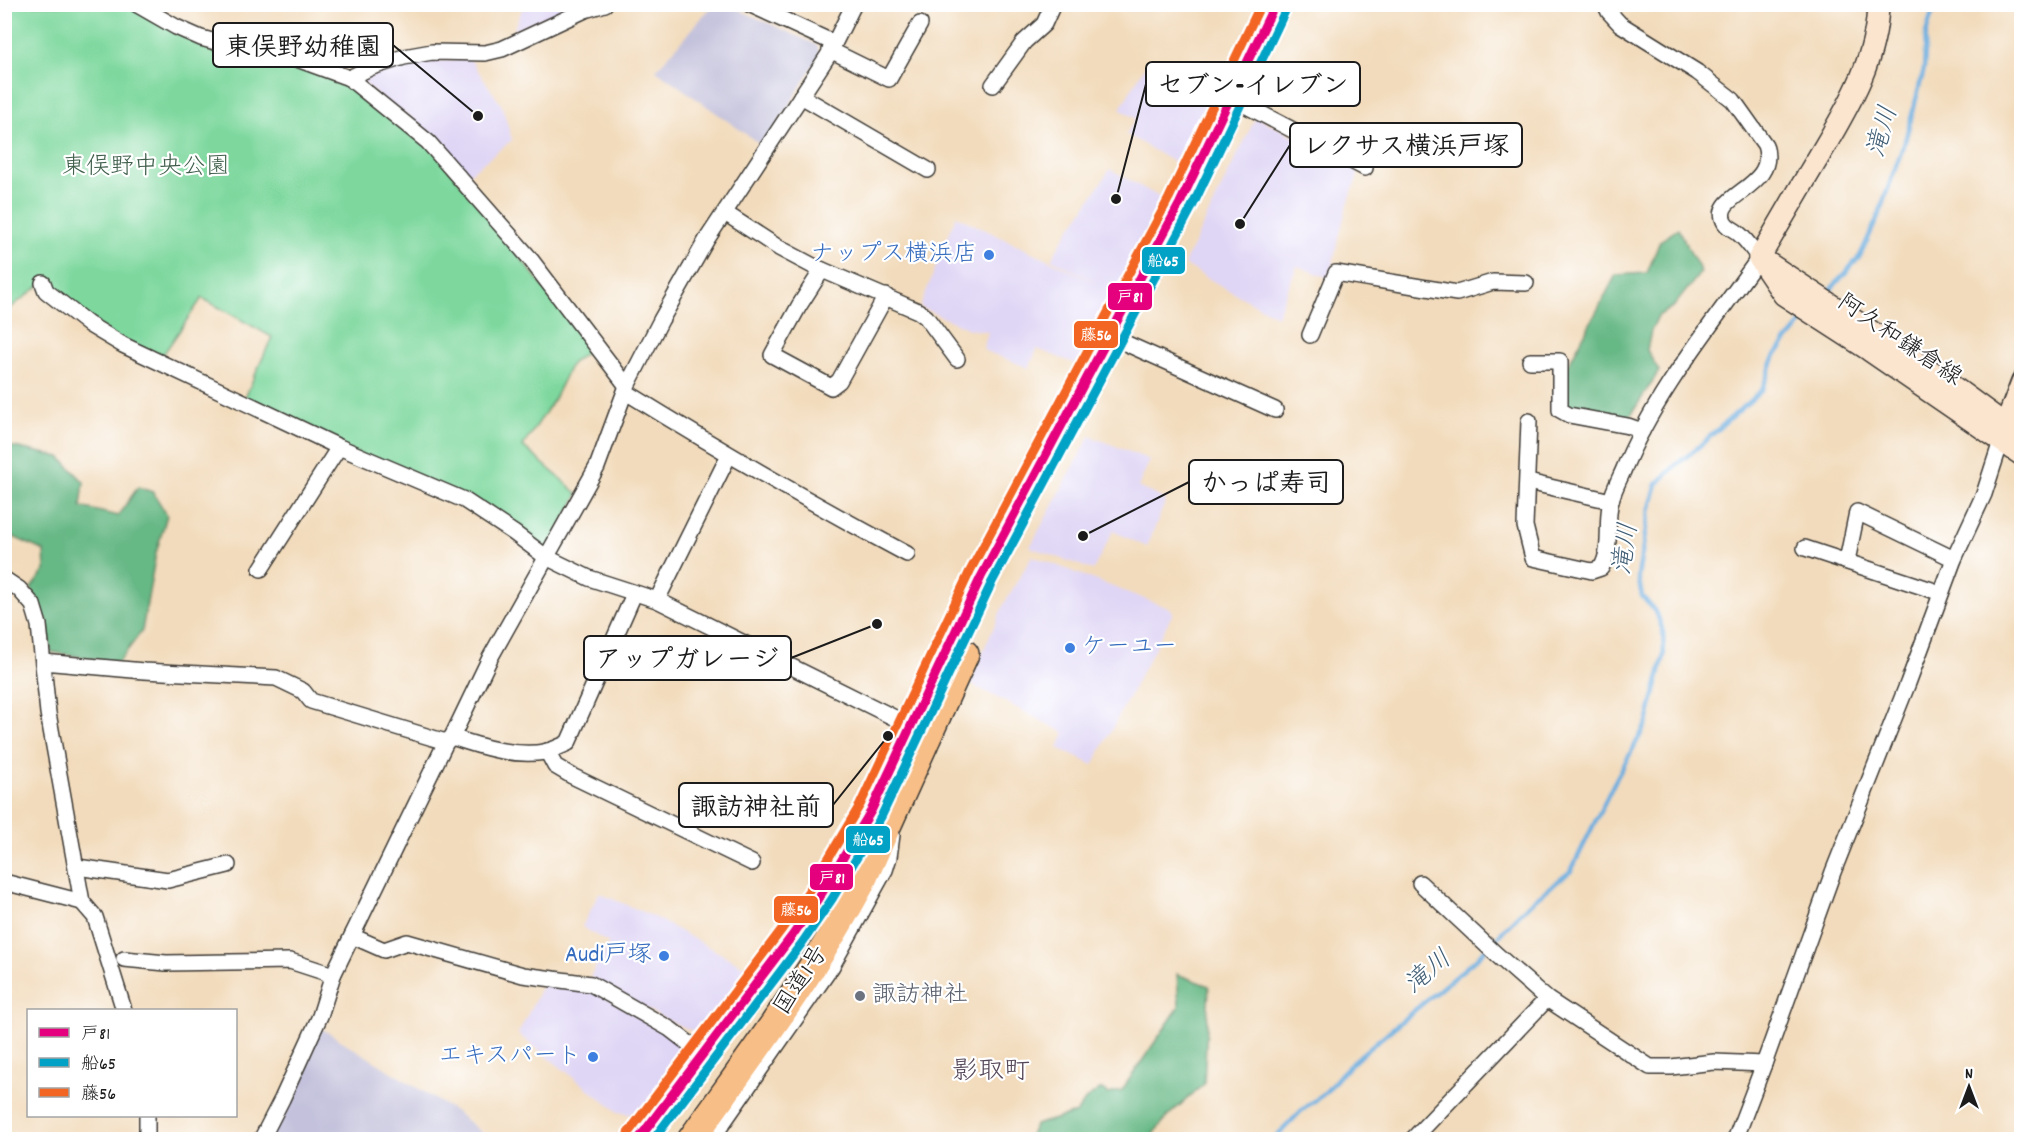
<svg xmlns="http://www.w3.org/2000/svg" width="2026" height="1144" font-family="Dekko,'Klee One',sans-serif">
  <rect width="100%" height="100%" fill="#fff"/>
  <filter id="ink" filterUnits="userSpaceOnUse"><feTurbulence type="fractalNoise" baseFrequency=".0167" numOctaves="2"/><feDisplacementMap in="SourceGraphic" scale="12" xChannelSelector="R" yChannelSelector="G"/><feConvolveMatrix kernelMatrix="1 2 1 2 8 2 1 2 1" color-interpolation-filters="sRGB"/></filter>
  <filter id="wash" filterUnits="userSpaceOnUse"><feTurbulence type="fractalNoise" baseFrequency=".008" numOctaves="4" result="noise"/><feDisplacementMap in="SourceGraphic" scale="24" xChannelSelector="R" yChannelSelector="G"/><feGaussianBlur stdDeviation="1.35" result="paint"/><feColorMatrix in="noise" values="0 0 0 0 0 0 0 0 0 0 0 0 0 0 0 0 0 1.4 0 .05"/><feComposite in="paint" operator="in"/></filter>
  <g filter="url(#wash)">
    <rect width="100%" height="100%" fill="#f2dbbc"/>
    <g fill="#dfd5f5">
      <path d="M524,5H583L535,21L513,31Z"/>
      <path d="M470,59L502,106L512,140L465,177L429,133L412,118L379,97L362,81L397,64Z"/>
      <path d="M1148,61L1220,97L1184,168L1126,134L1136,119L1120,109Z"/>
      <path d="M1256,117L1356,168L1358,175L1346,209L1329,278L1297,266L1277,316L1228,290L1184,264Z"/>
      <path d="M1110,169L1168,202L1079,365L1037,349L1029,368L983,350L988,332L969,329L920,307L956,216L1099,284L1051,259L1070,228L1074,224Z"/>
      <path d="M1090,436L1150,460L1138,487L1166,500L1147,547L1113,531L1093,570L1030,547Z"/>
      <path d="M1032,556L1171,609L1173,613L1093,765L1058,748L1065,733L969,683L1004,604Z"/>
      <path d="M599,893L652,916L749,969L700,1034L669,1021L590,977L609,943L582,927Z"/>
      <path d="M543,984L594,990L691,1048L640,1116L618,1112L518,1034Z"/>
    </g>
    <g fill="#c3c1db">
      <path d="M713,5L737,9L817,45L820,54L764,147L656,70Z"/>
      <path d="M321,1028L456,1112L490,1139L273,1140L268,1137Z"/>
    </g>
    <path fill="#7ed89e" stroke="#4d7a5d" stroke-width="1.5" d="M5,5H136L176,27L349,78L428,142L592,348L571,364L553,401L523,446L578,494L546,557L482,512L243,402L272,337L202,298L158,362L123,345L43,283L5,312Z"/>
    <g fill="#66b885" stroke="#416a50" stroke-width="1.5">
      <path d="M1678,229L1701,272L1674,306L1658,316L1651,331L1647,350L1659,371L1629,418L1598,416L1566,407V369L1616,275L1647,273L1660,241Z"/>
      <path d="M5,445L60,457L84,482L81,507L118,516L138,487L153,492L167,515L156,553L142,631L118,663L51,652L47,621L31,588L45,570L44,551L5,533Z"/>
      <path d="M1177,974L1209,986L1204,1084L1169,1115L1149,1139H1028L1035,1125L1076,1113L1087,1098L1100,1089L1109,1094L1122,1090L1179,1007Z"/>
    </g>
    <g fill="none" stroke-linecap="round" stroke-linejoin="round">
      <g stroke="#6aaddf" stroke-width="4.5">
        <path d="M1826,295L1860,256L1877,219L1905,141L1924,69L1926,33L1935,4"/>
        <path d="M1273,1140L1301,1111L1325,1093L1342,1073L1362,1054L1475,960L1530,903L1571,871L1614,783L1647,723L1664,656L1663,631L1657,614L1642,596L1638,576L1649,511L1657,484L1676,465L1696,449L1762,390L1775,355L1807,317"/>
      </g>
    </g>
  </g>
  <g filter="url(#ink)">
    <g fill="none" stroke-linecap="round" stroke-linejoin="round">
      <g stroke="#3c3934" stroke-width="18">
        <g id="street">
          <path d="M136,4L176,27L201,38L234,47L297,59L349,78L428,142L528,256L627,386"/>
          <path d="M749,4L834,43"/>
          <path d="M830,50L889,79L920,24"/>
          <path d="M349,78L372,67L404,57L432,52L485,53L502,49L585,10L605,4"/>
          <path d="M993,85L1024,42L1044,24L1053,4"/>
          <path d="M801,96L928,170"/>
          <path d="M1245,105L1365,168"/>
          <path d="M725,213L779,248L813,266L918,311L926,317L957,359"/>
          <path d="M822,270L799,306L772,355L831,387L839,381L886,296"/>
          <path d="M43,283L46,291L88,324L123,345L339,447L464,500L514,533L546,557L589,578L657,600L911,726"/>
          <path d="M1310,335L1336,273L1457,293L1493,282L1526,283"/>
          <path d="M1125,343L1275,410"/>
          <path d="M1530,361H1560V410L1569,415L1628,426L1642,431"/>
          <path d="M626,392C718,449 811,503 907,554"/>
          <path d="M1529,421L1525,526L1533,558L1592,571L1601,568C1613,549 1605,522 1611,501C1613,491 1619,480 1623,471C1655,393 1711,326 1759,258C1753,250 1746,239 1738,233C1733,228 1727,228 1724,221C1711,194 1779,188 1765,145L1733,100L1697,72L1620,24L1609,12L1605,4"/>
          <path d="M1528,482L1611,501"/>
          <path d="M1805,548L1941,593"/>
          <path d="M1847,561L1857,512L1954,559"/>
          <path d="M261,569L339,447"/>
          <path d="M4,579L19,589L33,605L39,625L48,713L82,902L95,917L124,1010"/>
          <path d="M657,600L729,455"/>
          <path d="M43,662L144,671L276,678L303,691L311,701L446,742"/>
          <path d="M452,737C481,747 514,757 545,752C553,750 561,746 568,743L634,594"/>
          <path d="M547,751L555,766L572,776L752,863"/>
          <path d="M77,867L168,880L228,865"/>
          <path d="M4,882L82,902"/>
          <path d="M1420,883L1497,955L1547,999L1650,1067H1671L1714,1062L1764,1064"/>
          <path d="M352,936L384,950L407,942L523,975L591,984L670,1029L704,1055"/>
          <path d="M124,959L166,963L290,961L333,975"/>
          <path d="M147,1140V1116"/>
          <path d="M261,1140L282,1099L320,1016L333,975L446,742L452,737L490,658L597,467L627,386L661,320L707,239L829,54L854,4"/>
          <path d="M711,1140L832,966L885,870L889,857L892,835"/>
          <path d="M1412,1140L1547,999"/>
          <path d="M1735,1140L1764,1064L1833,872L1908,683L1954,559L1984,494L2004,432"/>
        </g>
      </g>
      <g stroke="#3c3934" stroke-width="24">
        <g id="secondary">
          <path d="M1759,258L1784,295L1869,350L2022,455"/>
          <path d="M1759,258C1779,225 1798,191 1818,158C1846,110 1877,62 1878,4"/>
          <path d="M1768,263L1937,375L2022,437"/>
          <path d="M2005,426L2022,382"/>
        </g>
      </g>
      <g stroke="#3c3934" stroke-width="30">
        <g id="highway">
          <path d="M638,1140L792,936L822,893L871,811L981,577L1180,203L1275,4"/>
          <path d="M691,1140C750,1057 812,976 860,886L965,654"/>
        </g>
      </g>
      <use href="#street" stroke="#fff" stroke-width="15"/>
      <use href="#secondary" stroke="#fce5cf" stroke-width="21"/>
      <use href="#highway" stroke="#f7be87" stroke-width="27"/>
      <g stroke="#fff" stroke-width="14">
        <path id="bus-1" d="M638,1140L792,936L822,893L871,811L981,577L1180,203L1275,4"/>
      </g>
      <g stroke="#fff" stroke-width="14">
        <path id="bus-2" d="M653,1140L802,943L832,899L881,817L992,582L1191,209L1286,9"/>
      </g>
      <g stroke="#fff" stroke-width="14">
        <path id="bus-3" d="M628,1133L782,929L812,886L860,805L970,571L1169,198L1261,4"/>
      </g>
      <use href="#bus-1" stroke="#e5007d" stroke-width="9"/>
      <use href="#bus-2" stroke="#01a2c5" stroke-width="9"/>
      <use href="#bus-3" stroke="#f26522" stroke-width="9"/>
    </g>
  </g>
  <g fill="#3f7fe0" stroke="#fff" stroke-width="2">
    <circle cx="989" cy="255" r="6"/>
    <circle cx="1070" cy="648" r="6"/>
    <circle cx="664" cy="956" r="6"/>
    <circle cx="593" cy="1057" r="6"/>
  </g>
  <circle fill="#6b7280" stroke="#fff" stroke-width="2" cx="860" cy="996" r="6"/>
  <g text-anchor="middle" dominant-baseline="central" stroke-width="4.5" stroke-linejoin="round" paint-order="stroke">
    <g font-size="24" fill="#3e5e4a" stroke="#fff">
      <text x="146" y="168">東俣野中央公園</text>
    </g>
    <g font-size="24" fill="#366cbe" stroke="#fff" text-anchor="end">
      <text x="977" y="255">ナップス横浜店</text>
      <text x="1082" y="648" text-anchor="start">ケーユー</text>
      <text x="652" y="956">Audi戸塚</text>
      <text x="581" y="1057">エキスパート</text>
    </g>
    <g font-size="24" fill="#1c1c1c" stroke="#fff">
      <text transform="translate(1899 341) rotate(34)">阿久和鎌倉線</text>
      <text transform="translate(802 981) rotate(-57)">国道1号</text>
    </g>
    <g font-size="24" fill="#5b616d" stroke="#fff" text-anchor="start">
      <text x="872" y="996">諏訪神社</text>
    </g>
    <g font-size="26" font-style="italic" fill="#3f5d74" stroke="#fff">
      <text transform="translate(1884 132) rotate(-74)">滝川</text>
      <text transform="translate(1627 549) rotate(-82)">滝川</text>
      <text transform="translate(1429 973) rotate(-40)">滝川</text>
    </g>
    <g font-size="26" fill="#56495a" stroke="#fff">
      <text x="991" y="1072">影取町</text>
    </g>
  </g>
  <path fill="none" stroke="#1c1c1c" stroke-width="2" d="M478 116L393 45M1116 199L1146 84M1240 224L1290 145M1083 536L1189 482M877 624L791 658M888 736L833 805"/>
  <g fill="#1c1c1c" stroke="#fff" stroke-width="2">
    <circle cx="478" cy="116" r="6"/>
    <circle cx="1116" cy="199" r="6"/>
    <circle cx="1240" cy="224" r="6"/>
    <circle cx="1083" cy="536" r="6"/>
    <circle cx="877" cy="624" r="6"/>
    <circle cx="888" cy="736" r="6"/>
  </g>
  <g fill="#fff" stroke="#1c1c1c" stroke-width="2">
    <rect x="213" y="23" width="180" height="44" rx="6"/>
    <rect x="1146" y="62" width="214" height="44" rx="6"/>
    <rect x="1290" y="123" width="232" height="44" rx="6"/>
    <rect x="1189" y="460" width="154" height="44" rx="6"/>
    <rect x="584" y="636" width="207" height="44" rx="6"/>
    <rect x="679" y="783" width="154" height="44" rx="6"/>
  </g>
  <g font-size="26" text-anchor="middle" font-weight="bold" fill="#1c1c1c">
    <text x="303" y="55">東俣野幼稚園</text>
    <text x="1253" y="93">セブン-イレブン</text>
    <text x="1406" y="154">レクサス横浜戸塚</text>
    <text x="1266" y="491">かっぱ寿司</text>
    <text x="687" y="667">アップガレージ</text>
    <text x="756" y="815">諏訪神社前</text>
  </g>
  <g stroke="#fff" stroke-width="2">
    <rect x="1141" y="246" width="45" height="29" rx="6" fill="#01a2c5"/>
    <rect x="1107" y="282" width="46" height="29" rx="6" fill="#e5007d"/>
    <rect x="1073" y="320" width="46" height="29" rx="6" fill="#f26522"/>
    <rect x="845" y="825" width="46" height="29" rx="6" fill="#01a2c5"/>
    <rect x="809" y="863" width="45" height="28" rx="6" fill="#e5007d"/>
    <rect x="773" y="895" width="46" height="29" rx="6" fill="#f26522"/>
  </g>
  <g font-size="16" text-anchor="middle" font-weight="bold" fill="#fff">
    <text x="1163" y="266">船65</text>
    <text x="1130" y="302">戸81</text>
    <text x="1096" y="340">藤56</text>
    <text x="868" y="845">船65</text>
    <text x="832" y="883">戸81</text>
    <text x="796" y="915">藤56</text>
  </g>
  <rect width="2026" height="1144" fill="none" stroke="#fff" stroke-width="24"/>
  <rect x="27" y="1009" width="210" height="108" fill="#ffffff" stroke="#a4a4a4" stroke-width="1.5"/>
  <rect x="39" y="1028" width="30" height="9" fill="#e5007d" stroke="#a4a4a4" stroke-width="1.5"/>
  <text x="81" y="1039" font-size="18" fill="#1c1c1c">戸81</text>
  <rect x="39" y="1058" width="30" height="9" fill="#01a2c5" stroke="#a4a4a4" stroke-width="1.5"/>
  <text x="81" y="1069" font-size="18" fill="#1c1c1c">船65</text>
  <rect x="39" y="1088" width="30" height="9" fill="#f26522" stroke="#a4a4a4" stroke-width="1.5"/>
  <text x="81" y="1099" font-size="18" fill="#1c1c1c">藤56</text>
  <g transform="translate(1969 1087)" stroke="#ffffff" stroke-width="4.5" paint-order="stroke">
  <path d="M0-4.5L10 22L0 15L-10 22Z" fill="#1c1c1c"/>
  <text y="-9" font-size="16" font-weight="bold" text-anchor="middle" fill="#1c1c1c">N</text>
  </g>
</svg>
